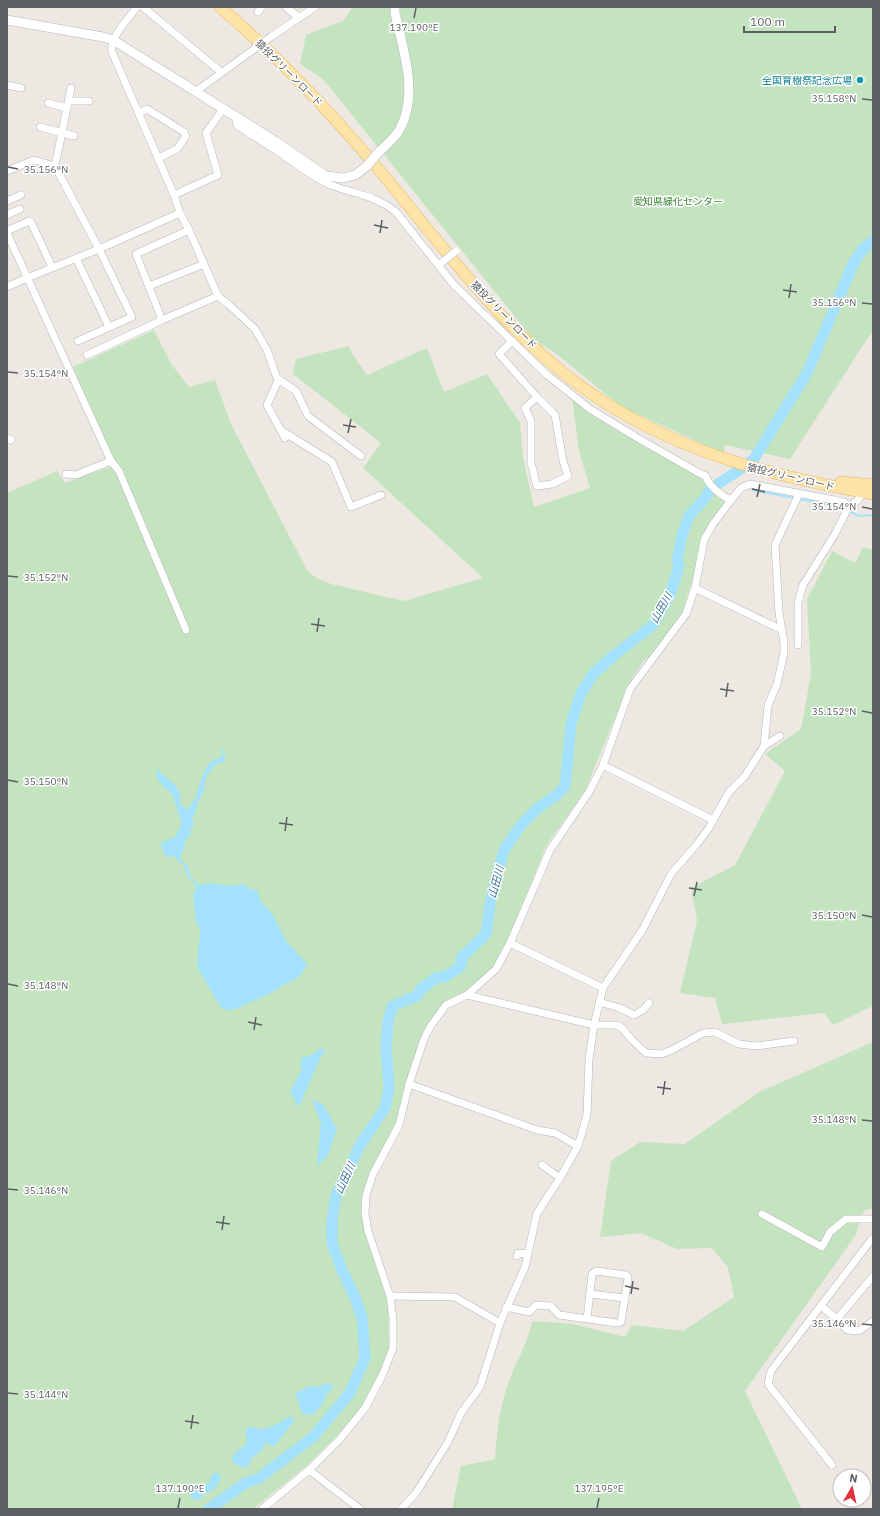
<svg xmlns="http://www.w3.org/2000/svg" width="880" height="1516" font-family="'IBM Plex Sans','Noto Sans JP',sans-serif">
  <rect width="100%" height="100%" fill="#ede9e2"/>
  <g fill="#c4e4bf">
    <path d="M353,7H873V330L790,459L725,445L724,454L620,406L558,355L533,339L323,79L300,64L306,35L343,21Z"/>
    <path d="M154,330L172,365L189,387L215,380L231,424L308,572L319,579L331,584L404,601L483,578L363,468L381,443L293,374L296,359L349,346L353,355L367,375L427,348L444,392L487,374L520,423L523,457L534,507L590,488L579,451L572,398L613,428L699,477L726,502L715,516L690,588L682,613L651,656L645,659L630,681L585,791L546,846L507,943L493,967L464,992L443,1003L428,1023L420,1039L405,1085L396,1124L370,1174L362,1195L361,1215L388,1299L389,1349L381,1373L363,1405L336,1437L305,1467L253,1509H7V493L57,471L65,483L115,465L73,367Z"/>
    <path d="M863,547L873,550V1006L833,1025L824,1013L722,1024L715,998L680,993L697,920L691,888L735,865L785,771L765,754L801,729L811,674L807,599L832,551L855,563Z"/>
    <path d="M873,1042V1208L864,1211L855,1236L745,1391L802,1509H452L461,1466L495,1459C497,1433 499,1409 508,1384C515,1362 528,1344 532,1321L573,1324L625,1337L632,1325L683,1331L734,1297L728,1268L712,1248L677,1249L641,1233L600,1237L611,1161L640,1142L685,1144L759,1092Z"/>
  </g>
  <g fill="#a4e1fc">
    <path d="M221,750H224L225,756L224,762L216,764L206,776L204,790L196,807V812L192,818L194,823L192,828L189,829L192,832L186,840L183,851L180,854L181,861L188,866C188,875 193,879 199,885L208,883L230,886L242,884L252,890H257L261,902L272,913L286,941L307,964L303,972L295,980L283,985L273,992L238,1008L232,1010L223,1009L220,1006L199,970L197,963L200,935V930L196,922L193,895L196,889L194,882L186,875L184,865L180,863L174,856L166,857L161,846V843L175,837L182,823L172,794L158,781L156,771L158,770L174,784L180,793C179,799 180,807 187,809C201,799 198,770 214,760C217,758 220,758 223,756Z"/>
    <path d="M319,1049L326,1050L320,1058L299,1107L290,1092L301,1071V1058L311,1055Z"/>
    <path d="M312,1100L323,1104L337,1129L328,1155L317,1166L321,1123Z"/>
    <path d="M326,1383L334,1386L325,1397L323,1404L312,1415L303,1414L299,1406V1402L296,1397V1393L309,1386L319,1387Z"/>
    <path d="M288,1417H292L294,1421L277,1443L274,1446H271L268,1443H266L260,1452L251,1459L249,1465L246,1468L236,1465L232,1460L233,1455C237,1449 246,1448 247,1440C248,1436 243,1431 247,1428C251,1425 258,1430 262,1429C271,1428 281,1422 288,1417Z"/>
    <path d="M214,1473H218L221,1477L215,1489L205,1493L200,1500L191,1498L190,1495L193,1489L196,1487L203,1486L210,1482V1478Z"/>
  </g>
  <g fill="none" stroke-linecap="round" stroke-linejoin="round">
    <g stroke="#a4e1fc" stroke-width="2">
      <path d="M752,490L795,498"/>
      <path d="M799,499L840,507L859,516L873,515"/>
    </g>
    <path stroke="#a4e1fc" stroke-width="11" d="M209,1509L247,1482L258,1479L313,1437L350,1393L365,1358L362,1317L354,1295L342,1270L332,1243V1221L336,1196L360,1145L385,1108L389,1088L386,1047L388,1021L392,1007L401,1002L417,996L420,990L436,978L445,977L461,966L462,957L486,934L491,897L504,850L521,825L538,808L555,796L565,787L571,724L581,693L594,673L617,653L653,625L670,595L679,565L677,560L682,536L689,516L706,497L710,489L741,469L754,459L807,373L854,262L863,249L873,241"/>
    <g stroke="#b3b6b9" stroke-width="8">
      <g id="minor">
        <path d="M137,7C129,18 109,38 112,52L174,195L180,213L189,230L218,296L228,304L255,329L267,350L278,381L267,405L285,438"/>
        <path d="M143,7L221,72"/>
        <path d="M286,7L299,18"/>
        <path d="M258,12L262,7"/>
        <path d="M272,36L315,7"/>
        <path d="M7,85L21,88"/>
        <path d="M71,88L55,166L99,249L132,317L78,341"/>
        <path d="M195,92L253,50"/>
        <path d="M69,101H89"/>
        <path d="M48,103L67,108"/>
        <path d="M139,113L147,109L184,132L186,136L177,149L159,158"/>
        <path d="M237,118L236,121L237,125C253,136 270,146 286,157C300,167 315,179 331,185C356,195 373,194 396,212L454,285L546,374L590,409L641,440L699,473L706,476C708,486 722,496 731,500"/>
        <path d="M40,127L74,136"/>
        <path d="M7,171L34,160L55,166"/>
        <path d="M174,195L218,175L206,133L223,109"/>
        <path d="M7,201L21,195"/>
        <path d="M7,215L20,209"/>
        <path d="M7,231L29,221L31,222L52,267"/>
        <path d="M7,233L111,461L119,471L186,630"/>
        <path d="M76,258L109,327"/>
        <path d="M149,286L204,264"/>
        <path d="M7,287L27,278L99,249L180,213"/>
        <path d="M162,320L136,254L189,230"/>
        <path d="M512,341L499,354L537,397"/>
        <path d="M87,355L162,320L218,296"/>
        <path d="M278,379L296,391L308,416L361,456"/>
        <path d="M537,397L555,415L563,461L568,476L552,484L537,486L531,463V421L525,408Z"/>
        <path d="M282,431L332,462L351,507L381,495"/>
        <path d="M7,438L11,440"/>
        <path d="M66,474L76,475L111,461"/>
        <path d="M695,588L782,630"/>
        <path d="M798,645V603L803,585L835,534L849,506L857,501L861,496"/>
        <path d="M764,746L780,736"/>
        <path d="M603,765L713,820"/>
        <path d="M510,943L603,988"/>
        <path d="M467,995L594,1025H616L622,1028L632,1040L646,1053L661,1054L672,1050L703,1033L715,1032L739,1044L747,1045L757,1046L794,1041"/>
        <path d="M599,1002L620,1008L634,1015L643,1010L649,1003"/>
        <path d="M409,1084L537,1130L555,1133L578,1146"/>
        <path d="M542,1165L560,1178"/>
        <path d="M762,1214L822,1247L830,1232L846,1219H873"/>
        <path d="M517,1256L518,1253L528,1254"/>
        <path d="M590,1294L625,1298"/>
        <path d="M390,1296L455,1297L500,1323"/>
        <path d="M821,1306L837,1319L847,1330L859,1331L873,1321"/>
        <path d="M506,1307L529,1312L536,1305L551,1306L559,1315L617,1323L621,1322L628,1278L626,1275L596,1271L592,1274L587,1319"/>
        <path d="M837,1319L873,1276"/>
        <path d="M832,1465L768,1384L771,1371L871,1240L873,1239"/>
        <path d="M309,1470L360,1509"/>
        <path d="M262,1509L309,1470L340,1439L365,1408L383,1374L393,1348V1319L390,1296L368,1231L365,1214L366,1195L373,1174L399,1125L409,1084L424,1039L430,1027L446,1005L467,995L496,969L510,943L550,850L589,792L603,765L630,689L686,614L695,588L704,540L713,524L731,500L741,488L750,484L834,500L845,503L849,506"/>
        <path d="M401,1509L416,1493L448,1442L461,1413L480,1387L500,1323L525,1267L537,1213L560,1178L578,1146L587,1115L589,1059L594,1025L603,988L643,929L671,874L697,844L709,828L725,799L730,791L745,776L764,746L768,705L777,684L784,653V643L779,613L775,545L799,494"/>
      </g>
    </g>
    <g stroke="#b3b6b9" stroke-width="10">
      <g id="tertiary">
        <path d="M7,20L103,37L113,40L275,141L326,176L343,178L355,175L367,166"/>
        <path d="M379,152C386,145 396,137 400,129C419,93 403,50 395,13V7"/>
      </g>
    </g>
    <g stroke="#ecb15d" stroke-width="12">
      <g id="primary">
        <path d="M220,7C282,60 338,120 390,183C454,261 517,347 604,402C690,456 774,476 873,494"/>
        <path d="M841,482L873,485"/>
      </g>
    </g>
    <use href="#minor" stroke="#fff" stroke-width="7"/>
    <use href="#tertiary" stroke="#fff" stroke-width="9"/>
    <use href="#primary" stroke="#fce3a8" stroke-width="11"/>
    <g stroke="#b3b6b9" stroke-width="8" stroke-linecap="butt">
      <g id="minor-bridge">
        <path d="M253,50L272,36"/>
        <path d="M441,263L456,251"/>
      </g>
    </g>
    <g stroke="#b3b6b9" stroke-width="10" stroke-linecap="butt">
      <path id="tertiary-bridge" d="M367,166L379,152"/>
    </g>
    <use href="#minor-bridge" stroke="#fff" stroke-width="7"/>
    <use href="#tertiary-bridge" stroke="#fff" stroke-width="9"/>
  </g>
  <path fill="none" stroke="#5b5f63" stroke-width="1.5" d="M414,18L416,8M862,99L872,100M8,167L18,169M374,225L388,228M380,233L382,220M783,290L797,292M789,298L791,284M862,303L872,304M8,372L18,373M343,425L356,427M348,433L351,419M752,489L765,492M757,497L760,484M862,507L872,509M8,576L18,577M311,624L325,626M317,632L319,618M720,689L734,691M726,697L728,683M862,711L872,713M8,780L18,782M279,823L293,825M285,831L287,817M689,888L702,890M694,896L697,882M862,915L872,917M8,984L18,986M248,1022L262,1025M254,1030L256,1017M657,1087L671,1089M663,1095L665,1081M862,1120L872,1121M8,1189L18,1190M216,1222L230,1224M222,1230L224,1216M625,1286L639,1289M631,1294L633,1281M862,1324L872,1325M8,1393L18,1394M185,1421L199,1423M191,1429L193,1415M178,1508L180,1498M597,1508L599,1498"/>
  <circle fill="#0f9aa8" stroke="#fff" stroke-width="1.5" cx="860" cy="80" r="4"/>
  <g text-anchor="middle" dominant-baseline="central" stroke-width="3" stroke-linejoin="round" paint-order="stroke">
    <g font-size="10" fill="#5b5f63" stroke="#fff">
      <text transform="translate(289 73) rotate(45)">猿投グリーンロード</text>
      <text transform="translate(504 315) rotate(46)">猿投グリーンロード</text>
      <text transform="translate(791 477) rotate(13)">猿投グリーンロード</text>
    </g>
    <g font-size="10" fill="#0d838f" stroke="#fff" text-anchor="end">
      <text x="852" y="80">全国育樹祭記念広場</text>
    </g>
    <g font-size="10" fill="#3f8438" stroke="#fff">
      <text x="678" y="201">愛知県緑化センター</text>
    </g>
    <g font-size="11" font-style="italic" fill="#3c779b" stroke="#fff">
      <text transform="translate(661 608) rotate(-61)">山田川</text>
      <text transform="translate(496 882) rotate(-75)">山田川</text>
      <text transform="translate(345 1178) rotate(-65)">山田川</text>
    </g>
  </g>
  <g font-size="10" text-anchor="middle" fill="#5b5f63" stroke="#fff" stroke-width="3" stroke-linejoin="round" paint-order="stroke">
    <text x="414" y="31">137.190°E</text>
    <text x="834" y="102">35.158°N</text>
    <text x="46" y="173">35.156°N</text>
    <text x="834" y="306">35.156°N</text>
    <text x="46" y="377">35.154°N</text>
    <text x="834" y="510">35.154°N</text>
    <text x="46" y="581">35.152°N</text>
    <text x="834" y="715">35.152°N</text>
    <text x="46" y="785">35.150°N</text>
    <text x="834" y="919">35.150°N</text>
    <text x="46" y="989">35.148°N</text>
    <text x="834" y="1123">35.148°N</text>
    <text x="46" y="1194">35.146°N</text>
    <text x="834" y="1327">35.146°N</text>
    <text x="46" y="1398">35.144°N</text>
    <text x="180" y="1492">137.190°E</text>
    <text x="599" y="1492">137.195°E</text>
  </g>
  <rect width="880" height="1516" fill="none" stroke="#5b5f63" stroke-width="16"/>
  <g transform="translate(852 1488) rotate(9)"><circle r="19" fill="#ffffff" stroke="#bdbfc1"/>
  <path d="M0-3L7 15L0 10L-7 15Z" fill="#e2333c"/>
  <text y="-6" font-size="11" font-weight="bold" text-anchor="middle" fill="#5b5f63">N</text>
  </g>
  <path d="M744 26v6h91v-6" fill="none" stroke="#5b5f63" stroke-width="2"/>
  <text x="750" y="26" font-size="12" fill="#5b5f63" stroke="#ffffff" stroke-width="3" paint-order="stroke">100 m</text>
</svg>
